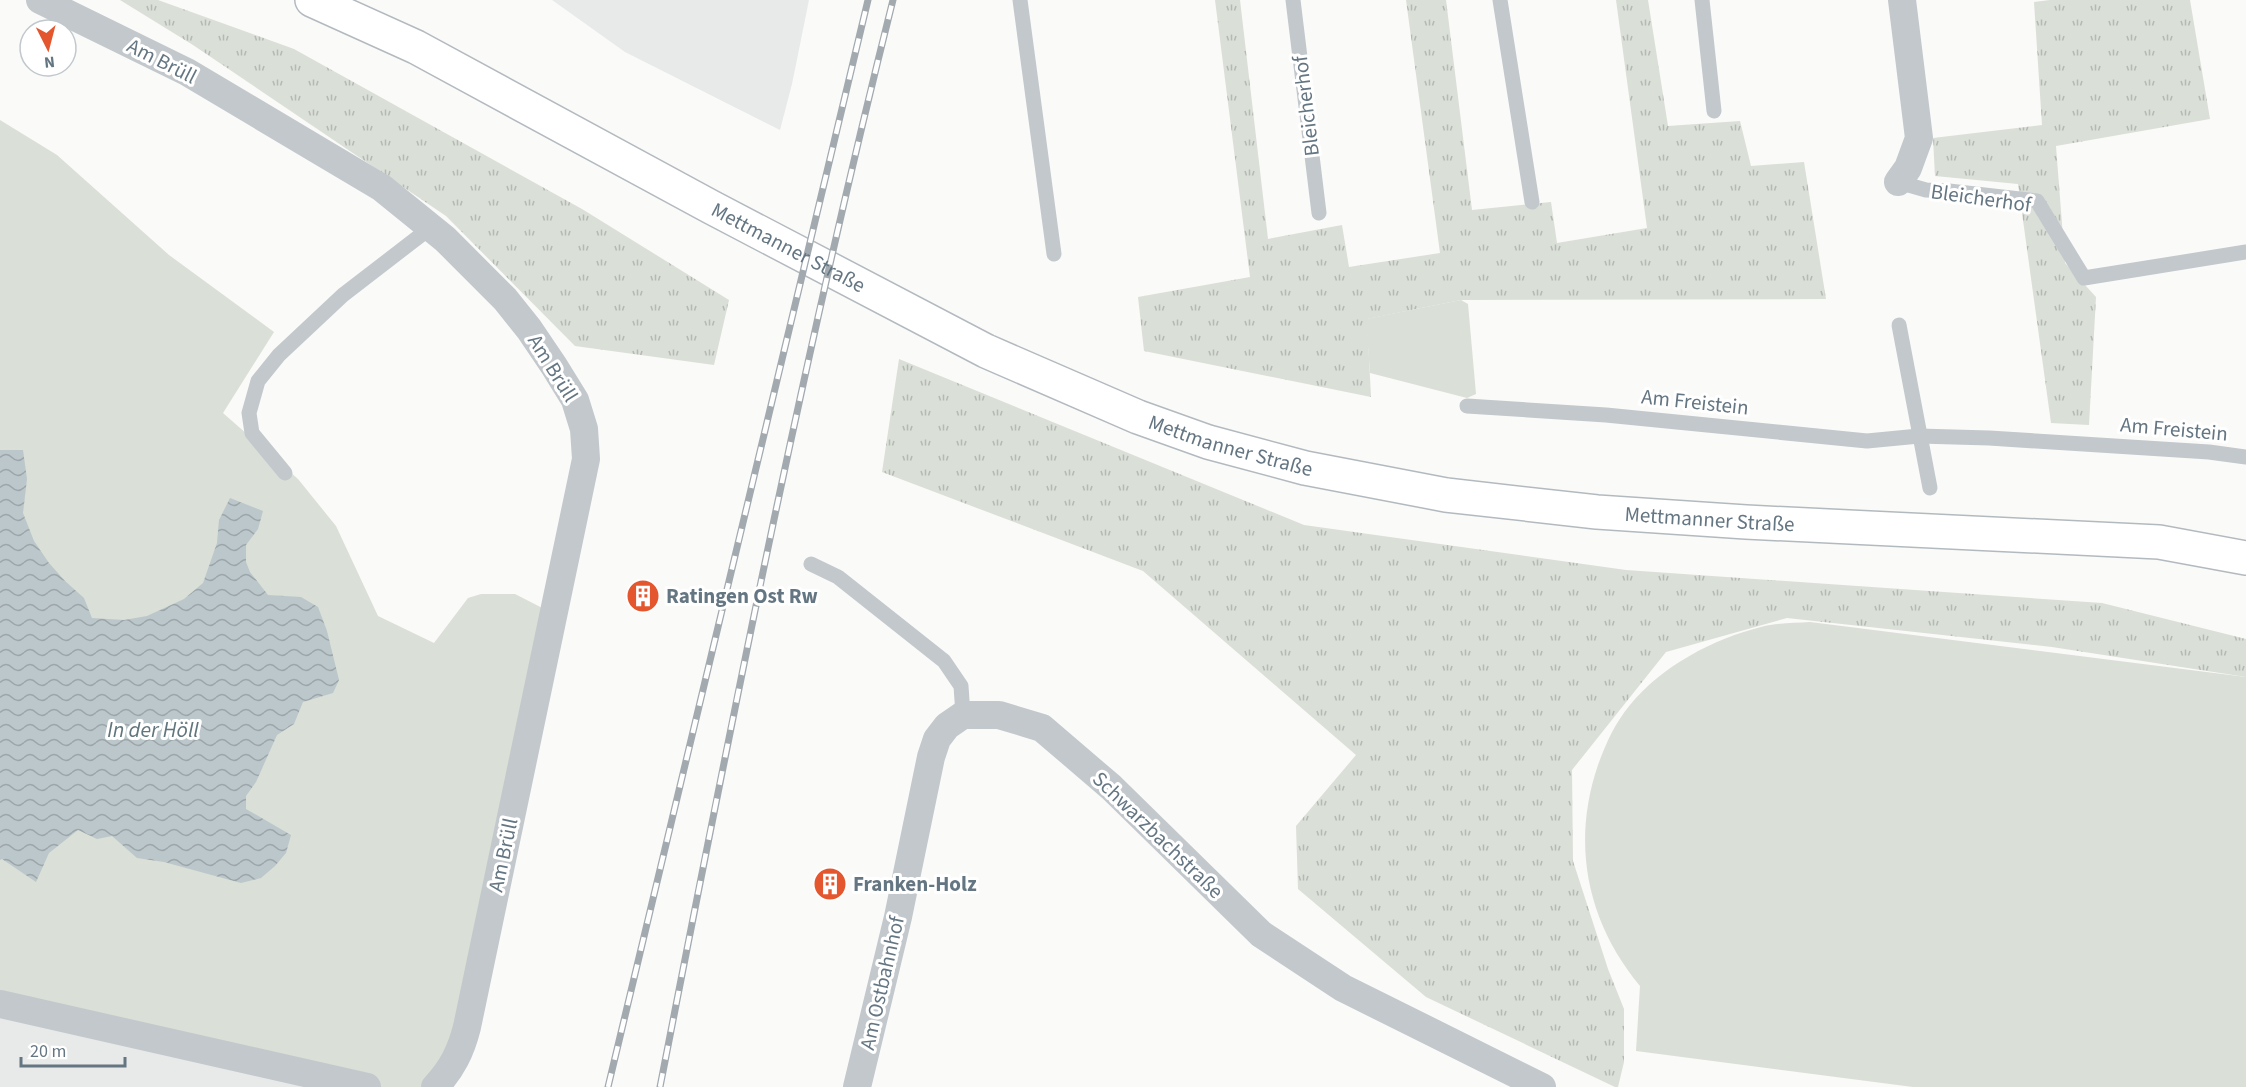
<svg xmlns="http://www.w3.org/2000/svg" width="2246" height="1087" font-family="'Source Sans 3',sans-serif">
  <defs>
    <pattern id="grass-tufts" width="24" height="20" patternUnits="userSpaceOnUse" patternTransform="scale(1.5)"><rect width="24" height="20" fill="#dadfd7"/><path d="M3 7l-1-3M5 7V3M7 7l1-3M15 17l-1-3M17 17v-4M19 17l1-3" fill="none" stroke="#b4b9b4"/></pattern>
    <pattern id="water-waves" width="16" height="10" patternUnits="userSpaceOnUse" patternTransform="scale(1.5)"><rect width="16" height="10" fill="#bbc7cb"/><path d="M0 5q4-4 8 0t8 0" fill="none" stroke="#9ca6aa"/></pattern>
  </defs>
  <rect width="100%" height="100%" fill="#fafaf8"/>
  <g fill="#e8e9e9">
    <path d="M552,0H809L792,84L780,130L625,52Z"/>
    <path d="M0,1004L367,1087H0Z"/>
  </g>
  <g fill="url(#grass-tufts)">
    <path d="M120,0H158L294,49L582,209L729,300L714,365L575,346L446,216L193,45Z"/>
    <path d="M1215,0H1240L1268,239L1342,225L1349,267L1440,253L1406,0H1446L1472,210L1551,202L1557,243L1647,228L1616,0H1648L1668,126L1740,121L1751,166L1804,162L1826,299L1461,300L1367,319L1371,397L1144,351L1138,297L1250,277Z"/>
    <path d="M2050,0H2190L2210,119L2056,146L2065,263L2096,297L2089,425L2051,423L2018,184L1935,176L1933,138L2042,125L2034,2Z"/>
    <path d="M899,359L1304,525L1626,570L2102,603L2246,639V677L2052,647L1787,618L1666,652L1572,770L1573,861L1608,969L1624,1009V1062L1618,1087H1615L1426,997L1298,889L1296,826L1356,755L1143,571L882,472Z"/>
  </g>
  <g fill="#dadfd7">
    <path d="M0,120L57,155L169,255L274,332L223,413L298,479L336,526L378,616L434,643L468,598L481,594H515L554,614L467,1027L432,1087H367L0,1004Z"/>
    <path d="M1461,300L1468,304L1476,394L1467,398L1370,373L1366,319Z"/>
    <path d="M1810,622L2246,677V1087H1913L1636,1051L1640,986C1587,922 1571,844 1598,765C1606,743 1615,723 1630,705C1662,666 1713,639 1761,627C1776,623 1794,623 1810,622Z"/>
  </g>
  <path fill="url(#water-waves)" d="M0,450H23L27,479L23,513L34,541L49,563L65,581L84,598L92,618L124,620L147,616L184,599L203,583L217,543L219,520L230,498L263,511L258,529L246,545V562L250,572L268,595L301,597L318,607L327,631L339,680L333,693L303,702L294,724L277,735L256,782L246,796V809L291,835L286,853L275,866L261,878L241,883L164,862L137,858L112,836L97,839L78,830L49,853L36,882L2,859L0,860Z"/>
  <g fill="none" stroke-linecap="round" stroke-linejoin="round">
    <g stroke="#b3babf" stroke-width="36">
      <g id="secondary">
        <path id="s1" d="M312,0L416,47L711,207L986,351L1138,417L1208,442L1305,468L1446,495L1597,512L1746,522L2159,542L2246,558"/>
      </g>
    </g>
    <g stroke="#c3c8cc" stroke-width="15">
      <path d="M1020,0L1054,254"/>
      <path d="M1293,0L1319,213"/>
      <path d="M1500,0L1532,202"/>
      <path d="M1702,0L1714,111"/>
      <path d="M1898,182L1926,190L1949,191L2037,201L2084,278L2246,252"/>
      <path d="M1899,325L1930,488"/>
      <path d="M1467,406L1606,415L1867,441L1919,436L1989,438L2209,452L2246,457"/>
      <path d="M285,473L252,433L249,413L258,381L279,355L343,295L430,228"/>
      <path d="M811,564L838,577L944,661L961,686L963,715"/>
    </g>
    <g stroke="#c3c8cc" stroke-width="28">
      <path d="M40,0L187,72L382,188L445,239L505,299L529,329L554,366L575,400L584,429L586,459L467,1027C461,1051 452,1069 435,1087"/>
      <path d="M1898,182L1908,168L1919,138L1902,0"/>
      <path d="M0,1004L367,1087"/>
      <path d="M857,1087L898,917L931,757L937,739L947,726L963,715H999L1042,728L1111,787L1261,934L1343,988L1542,1087"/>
    </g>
    <use href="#secondary" stroke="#fff" stroke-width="33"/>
    <g stroke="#a2aab0" stroke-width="7">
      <g id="rail">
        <path d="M608,1087L868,0"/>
        <path d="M660,1087C731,723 803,359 893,0"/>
      </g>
    </g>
    <use href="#rail" stroke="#fff" stroke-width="4.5" stroke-dasharray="14" stroke-linecap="butt"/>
  </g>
  <defs>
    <g id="building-disc" transform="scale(1.725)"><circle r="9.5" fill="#e4572e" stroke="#fff"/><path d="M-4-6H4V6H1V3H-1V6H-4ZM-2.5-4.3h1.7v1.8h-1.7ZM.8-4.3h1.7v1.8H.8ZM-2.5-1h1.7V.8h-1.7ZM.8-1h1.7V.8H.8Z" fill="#fff"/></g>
  </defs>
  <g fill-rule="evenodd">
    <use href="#building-disc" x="643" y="596"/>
    <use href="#building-disc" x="830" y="884"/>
  </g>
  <g text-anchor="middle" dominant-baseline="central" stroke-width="6" stroke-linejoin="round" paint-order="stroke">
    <g font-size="21" fill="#657683" stroke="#fff">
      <text transform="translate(162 61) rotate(27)">Am Brüll</text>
      <text transform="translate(1306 106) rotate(-97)">Bleicherhof</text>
      <text transform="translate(1981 198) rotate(8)">Bleicherhof</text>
      <text stroke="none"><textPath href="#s1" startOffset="537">Mettmanner Straße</textPath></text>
      <text transform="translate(553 368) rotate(58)">Am Brüll</text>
      <text transform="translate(1695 402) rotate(6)">Am Freistein</text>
      <text transform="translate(2174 429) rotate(5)">Am Freistein</text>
      <text stroke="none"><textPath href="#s1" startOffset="1023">Mettmanner Straße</textPath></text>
      <text stroke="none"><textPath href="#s1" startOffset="1509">Mettmanner Straße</textPath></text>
      <text transform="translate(1158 835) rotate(44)">Schwarzbachstraße</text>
      <text transform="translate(503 855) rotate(-78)">Am Brüll</text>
      <text transform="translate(882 983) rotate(-77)">Am Ostbahnhof</text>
    </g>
    <g font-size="21" font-weight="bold" fill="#657683" stroke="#fff" text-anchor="start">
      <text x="666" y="596">Ratingen Ost Rw</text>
      <text x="853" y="884">Franken-Holz</text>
    </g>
    <g font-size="22" font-style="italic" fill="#60757c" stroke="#fff">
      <text x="153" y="730">In der Höll</text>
    </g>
  </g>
  <g transform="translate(48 48) rotate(174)"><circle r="28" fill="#ffffff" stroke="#c1c8cd" stroke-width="1.5"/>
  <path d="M0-4.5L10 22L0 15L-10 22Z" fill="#e4572e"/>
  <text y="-9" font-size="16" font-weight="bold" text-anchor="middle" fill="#657683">N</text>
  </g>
  <path d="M21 1057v9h104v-9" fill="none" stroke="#657683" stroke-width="3"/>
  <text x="30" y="1057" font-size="18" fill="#657683" stroke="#ffffff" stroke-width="4.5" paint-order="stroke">20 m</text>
</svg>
